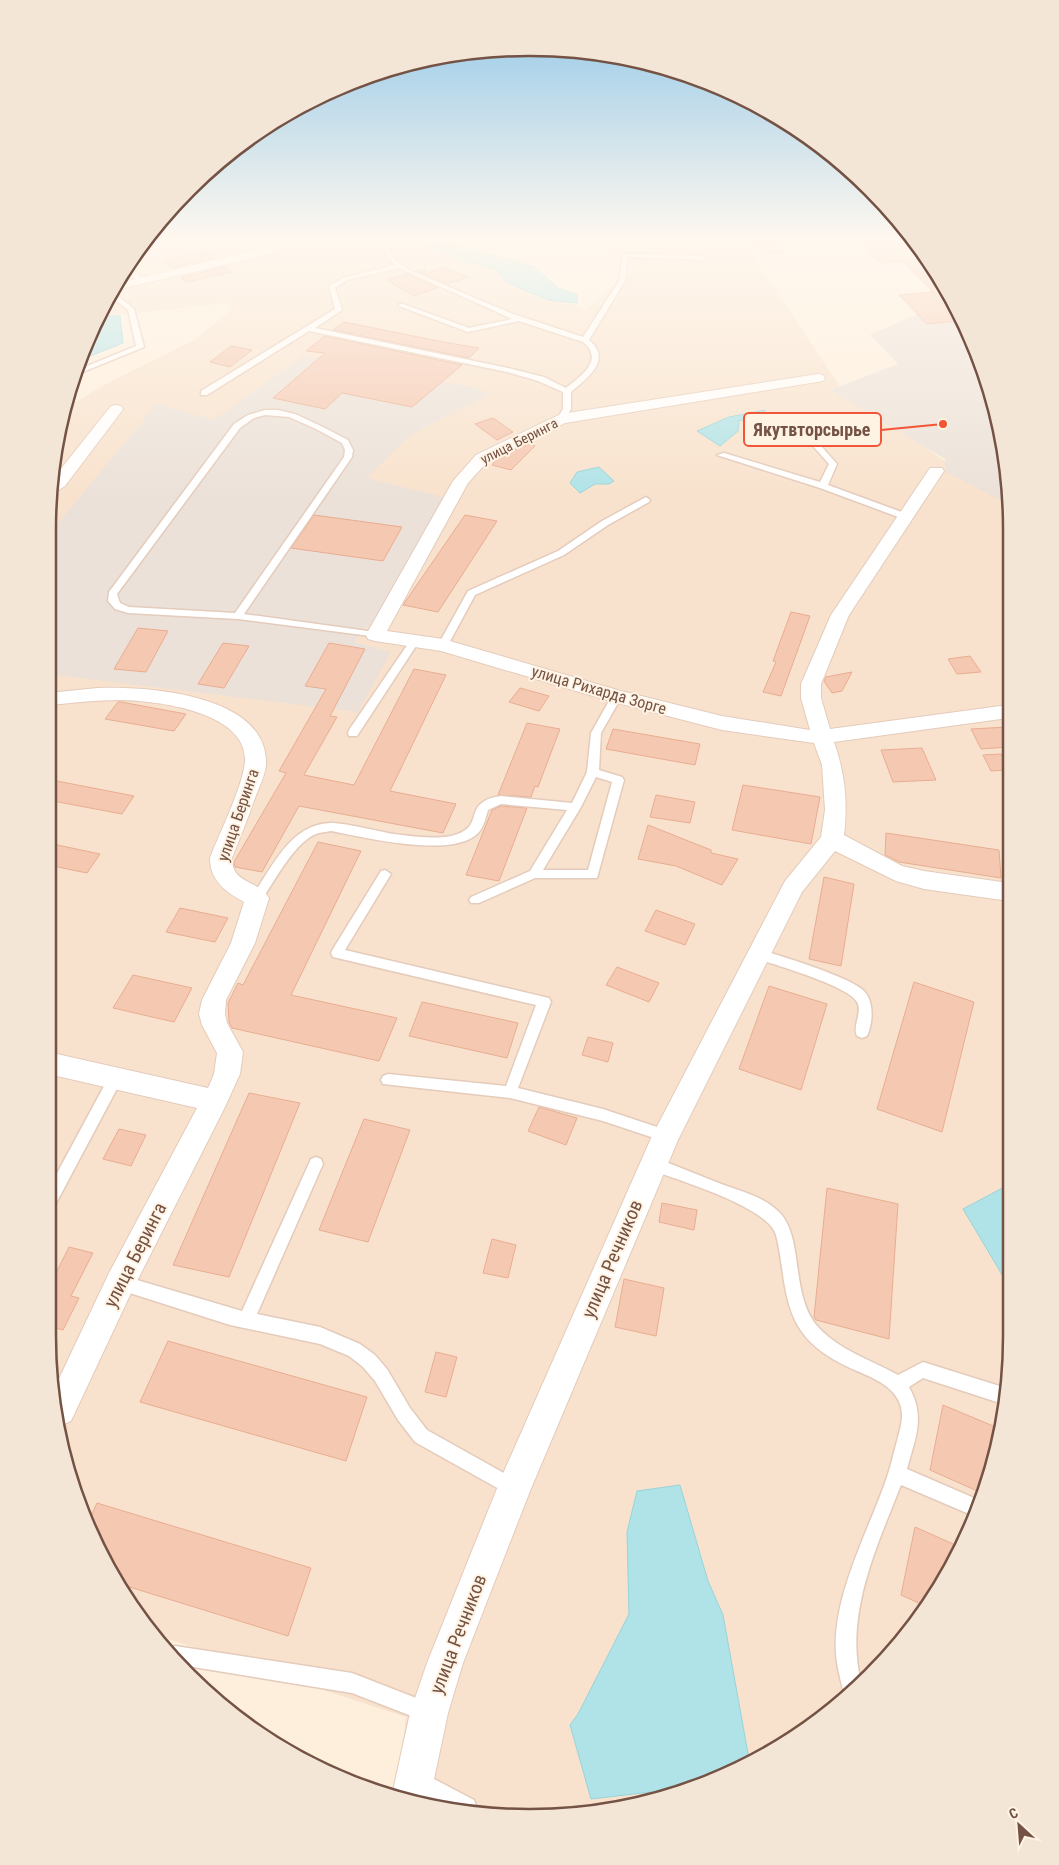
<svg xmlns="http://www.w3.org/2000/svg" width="1059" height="1865" font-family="'Roboto Condensed',sans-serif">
  <rect width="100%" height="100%" fill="#feefdc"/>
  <path fill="#f8e2cd" d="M163,237H505V239L465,257L586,310L637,265L580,237H740L841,388L1008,506L1010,1367L986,1490L947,1577L847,1698L714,1781L561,1816L404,1801L396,1797L406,1717L153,1634L147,1629L73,1490L48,1335L49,498L66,408L104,385L196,339L233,308L230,303L107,316L95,325L112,288L146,241Z"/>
  <g fill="#ebe1d9">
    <path d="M954,311L986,374L1007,467L1008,504L946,472L945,459L830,390L898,364L870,335L918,314Z"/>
    <path d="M303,356L478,388L489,395L410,435L367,478L443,497L375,627L367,626L354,642L391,652L358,712L48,674V535L157,404L214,420Z"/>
  </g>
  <g fill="#b0e3e8" stroke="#96d4da">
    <path d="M445,241L534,267L558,288L577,295V303L548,300L508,283L495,269L464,261L452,254L427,250L425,245Z"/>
    <path d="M107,316H120L123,343L80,360L95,325Z"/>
    <path d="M765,410V415L746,421L739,420L738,431L720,446L697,431L729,417Z"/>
    <path d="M599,467L614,481L609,484H595L580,493L570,483L577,472Z"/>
    <path d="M1010,1184V1284L1007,1283L963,1209Z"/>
    <path d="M680,1485L708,1581L723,1615L749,1759L714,1781L677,1789L591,1799L570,1725L578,1714L629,1614L627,1532L637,1491Z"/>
  </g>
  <g fill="#f5c8b2" stroke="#e9ad91">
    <path d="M747,237H769L785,252L763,254Z"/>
    <path d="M852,237H910L930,262L959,321L927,324L899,295L933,292L903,261L880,263Z"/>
    <path d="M207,251L215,258L172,268L164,260Z"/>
    <path d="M226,266L233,272L186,282L181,277Z"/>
    <path d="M443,267L468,277L447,284L417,271L425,269L428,273Z"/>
    <path d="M408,274L438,288L414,296L387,280Z"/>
    <path d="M344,322L443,342L479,348L469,358L333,330Z"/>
    <path d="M325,336L462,365L412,407L342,393L325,409L273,398L325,353L306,351Z"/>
    <path d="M231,346L252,350L230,367L210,362Z"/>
    <path d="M493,418L513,432L497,440L475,424Z"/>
    <path d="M529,443L535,446L511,470L492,465L498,458Z"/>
    <path d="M314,515L402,527L383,561L291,548Z"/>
    <path d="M465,515L497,521L438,612L403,605Z"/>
    <path d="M791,612L810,616L781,696L763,692L776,662L773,661Z"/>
    <path d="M138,628L168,631L146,672L114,669Z"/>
    <path d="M223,643L249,646L224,688L198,684Z"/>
    <path d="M329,643L365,649L330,716L337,717L304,775L354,785L414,669L446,675L390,791L456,804L443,833L299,806L262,872L235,867L234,862L286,773L279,771L326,689L305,686Z"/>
    <path d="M970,656L981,672L957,674L948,659Z"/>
    <path d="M852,672L842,691L832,693L824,681L826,677Z"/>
    <path d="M520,688L549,696L539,711L509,702Z"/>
    <path d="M118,702H121L186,714L174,731L105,719Z"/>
    <path d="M527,723L560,729L538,787L535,786L531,797L498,795Z"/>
    <path d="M1008,727V747L981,749L971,729Z"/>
    <path d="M613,729L700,744L695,765L606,749Z"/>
    <path d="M922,748L936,780L893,782L881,750Z"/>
    <path d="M1001,754L1008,770L991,771L983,755Z"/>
    <path d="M57,781L134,796L122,814L48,800V793Z"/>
    <path d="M743,785L820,797L811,844L732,830Z"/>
    <path d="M656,795L695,802L690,823L650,817Z"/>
    <path d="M501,806L527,808L499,881L466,875L492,810Z"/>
    <path d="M648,825L711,850V853L738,859L722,885L676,866L638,859Z"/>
    <path d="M886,833L999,850L1001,878L899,862L885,855Z"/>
    <path d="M318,842L361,851L291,995L397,1018L379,1061L232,1028L229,1022L228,1003L238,983L243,985Z"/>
    <path d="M48,843L100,854L87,873L48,865Z"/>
    <path d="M824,877L854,884L841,966L809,959Z"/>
    <path d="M180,908L228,918L215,942L166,932Z"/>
    <path d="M656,910L695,924L685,945L645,931Z"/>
    <path d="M617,967L659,983L649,1002L606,985Z"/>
    <path d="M133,975L192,988L174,1022L113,1008Z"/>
    <path d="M914,982L974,1002L942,1132L877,1109Z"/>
    <path d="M769,986L827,1004L801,1090L739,1069Z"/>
    <path d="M422,1002L518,1023L507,1058L409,1036Z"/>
    <path d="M588,1037L613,1043L608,1062L582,1055Z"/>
    <path d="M249,1093L300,1103L229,1277L173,1265Z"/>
    <path d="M539,1107L577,1118L566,1145L528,1131Z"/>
    <path d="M364,1119L410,1130L368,1242L319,1230Z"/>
    <path d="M119,1129L146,1135L131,1166L103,1159Z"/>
    <path d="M827,1188L898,1204L889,1339L816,1320L814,1317Z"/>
    <path d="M662,1203L697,1210L694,1230L659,1222Z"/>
    <path d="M492,1239L516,1245L508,1278L483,1273Z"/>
    <path d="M69,1247L93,1253L71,1296L79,1298L63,1330L48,1326V1289Z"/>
    <path d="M624,1279L664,1288L656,1336L615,1327Z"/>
    <path d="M168,1341L367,1397L346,1461L140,1402Z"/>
    <path d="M436,1352L457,1357L446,1397L425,1392Z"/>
    <path d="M943,1405L998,1428L984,1494L930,1470Z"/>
    <path d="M97,1503L311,1568L288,1636L123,1585L89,1520Z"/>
    <path d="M915,1527L960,1547L947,1577L923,1605L901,1595Z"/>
  </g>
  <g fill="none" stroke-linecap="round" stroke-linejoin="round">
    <g stroke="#e4cbbb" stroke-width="3">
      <g id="service">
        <path d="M373,237H379L395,260L409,270L513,314L583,337L619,281L623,254L703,256L706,258L703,260L628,257L625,281L589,340C613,360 587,378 571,392V409L564,421L557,419L563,409V392L538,381L507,372L309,331L207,395H201V391L335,309L329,286L343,278L395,265ZM399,268L512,319L469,328L403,304H399V306L468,332L519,321L583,342C605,360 581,376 566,388L544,377L508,368L315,328L342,310L335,288L347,280Z"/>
        <path d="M129,265L144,281V283H140L126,269Z"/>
        <path d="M111,290L134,309L144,347L73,376L75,371L136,346L128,310L109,295Z"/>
        <path d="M265,410H278L295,414L321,426L348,440L353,450L352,457L244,614L375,632L378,633V637L238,619L128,613L115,609L108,601L109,592L234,424L248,415ZM265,415L289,417L316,429L342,443L345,450L344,457L235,613L129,607L120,603L117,594L240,428L254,418Z"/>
        <path d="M829,422H832V426L816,429L813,437L837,464L828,485L907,514V518H901L820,488L717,455L724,453L820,482L829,464L805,437L810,425Z"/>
        <path d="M646,497L650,500L649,502L608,525L564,555L475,595L447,647H439L438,645L468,591L558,551L602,521Z"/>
        <path d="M415,637L420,640L357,736H349L348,733L349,730L412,638Z"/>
        <path d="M617,693L622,696L601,733L599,770L622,777L624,780L597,878H535L479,903H471L469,900L471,897L530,871L567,810L501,804L488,810C486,817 484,826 479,832C455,860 363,837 331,831C327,832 323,832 319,833C296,839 274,882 261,901H253L251,898L253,895C272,867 291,824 330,823C350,823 381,833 402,835C418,837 436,839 451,836C481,829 468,812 483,802C488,798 495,797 501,796L572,803L587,772L591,733L613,694ZM596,777L612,782L588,870H543L581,807Z"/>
        <path d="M385,870L391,874L345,950L549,998L551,1002L518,1088L603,1109L666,1130L671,1131L673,1136L671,1141L666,1142L603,1121L510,1098L383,1084L381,1080L383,1076L388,1074L506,1086L536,1005L333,957L331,953L333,949L381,871Z"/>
        <path d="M758,949C780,956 852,977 865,992C874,1003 873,1023 867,1036L862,1038L857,1036C852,1026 863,1012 857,1002C849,986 773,964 754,958L752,954L754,950Z"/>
        <path d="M115,1073L120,1075L122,1079L120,1083L53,1209L48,1211V1190L110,1075Z"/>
        <path d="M316,1157L321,1159L323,1164L257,1314L320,1327L360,1344L375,1355L387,1369L410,1408L427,1430L520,1482L523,1488L520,1494L514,1497L508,1494L415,1442L398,1420L375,1381L363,1367L349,1356L320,1344L230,1325L114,1288L112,1283L114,1278L120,1275L242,1311L311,1159Z"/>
        <path d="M653,1157C677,1166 700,1176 724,1185C743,1192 764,1197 779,1212C805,1238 789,1296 819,1328C841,1351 871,1360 898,1375L923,1362L1006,1388L1003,1404L923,1378L909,1387C926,1418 915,1438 907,1469L981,1501L974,1516L901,1485C877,1546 844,1615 861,1682L848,1697C842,1691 841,1681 839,1673C823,1609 869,1533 888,1474C891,1465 893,1455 896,1445C899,1432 905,1418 900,1404C892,1381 860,1374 840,1363C823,1354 808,1343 798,1326C782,1298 784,1265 776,1235C769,1207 675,1179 648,1169L646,1164L648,1159Z"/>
        <path d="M175,1646L352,1673L434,1705L437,1712L434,1719L427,1722L352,1693L187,1666L168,1649Z"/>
        <path d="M417,1770L474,1800L477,1808L442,1805L410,1787L407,1780L410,1773Z"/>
      </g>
    </g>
    <g stroke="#e4cbbb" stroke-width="2">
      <g id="minor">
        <path d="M277,237H290L279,249L271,254L111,291L116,284L263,248Z"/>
        <path d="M818,374L823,375L825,378L823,381L565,423L488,461L468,483L387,631L443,639L621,691L722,716L810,730L801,698V684L831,615L930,468H942L944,471L849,615L821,684V698L830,729L1008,705V718L834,742C845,773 848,803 844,835L902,866L924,871L1009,883V901L924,889L896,881L835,851L802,892L678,1140L530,1491L463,1663L448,1713L429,1803L404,1801L392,1795L410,1713L427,1663L502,1476L652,1136L785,881L821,837L825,810L822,765L814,743L722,730L610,701L441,651L375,641L368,639L366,635L453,481L476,455L561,414Z"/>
        <path d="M116,405L121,406L123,409L121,412L65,486L57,491L50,493L52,480L111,406Z"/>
        <path d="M98,688C149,686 269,695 266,765C265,776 259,787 255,798C248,818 240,838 232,858C232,885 258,879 269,898L255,943L226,1000L225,1014L227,1023L243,1052L240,1074L224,1109L131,1293L71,1421L62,1425L56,1385L109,1273L197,1108L48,1074V1052L208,1088L214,1074L217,1053L202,1025L199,1014L202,1000L231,943L244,902C226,892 210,881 210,858C219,834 246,780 245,758C243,711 157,701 121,700C96,700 72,703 48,705V693Z"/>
      </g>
    </g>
    <use href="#service" fill="#fff" fill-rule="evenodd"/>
    <use href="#minor" fill="#fff" fill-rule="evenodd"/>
  </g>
  <linearGradient id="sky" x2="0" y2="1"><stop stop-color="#91c7e8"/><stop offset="0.48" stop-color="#fff8ef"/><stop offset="1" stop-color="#fff8ef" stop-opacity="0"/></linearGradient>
  <rect width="1059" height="498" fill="url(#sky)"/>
  <g text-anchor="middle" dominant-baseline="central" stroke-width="4" stroke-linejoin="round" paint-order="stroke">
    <g font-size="14" fill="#745244" stroke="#fff3e4">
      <text transform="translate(519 441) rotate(-27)">улица Беринга</text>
    </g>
    <g font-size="16" fill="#745244" stroke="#fff3e4">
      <text transform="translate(599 690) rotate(16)">улица Рихарда Зорге</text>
      <text transform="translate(238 815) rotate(-71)">улица Беринга</text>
    </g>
    <g font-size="19" fill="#745244" stroke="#fff3e4">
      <text transform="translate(135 1255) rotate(-63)">улица Беринга</text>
      <text transform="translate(612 1259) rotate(-67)">улица Речников</text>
      <text transform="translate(458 1634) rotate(-69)">улица Речников</text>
    </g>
  </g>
  <path d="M0 0H1059V1865H0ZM529 56H530A473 473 0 0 1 1003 529V1336A473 473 0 0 1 530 1809H529A473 473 0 0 1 56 1336V529A473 473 0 0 1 529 56Z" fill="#f4e6d7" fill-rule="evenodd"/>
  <path fill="none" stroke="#745244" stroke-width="2.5" d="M529 56H530A473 473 0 0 1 1003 529V1336A473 473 0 0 1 530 1809H529A473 473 0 0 1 56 1336V529A473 473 0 0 1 529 56Z"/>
  <path fill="none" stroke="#f25537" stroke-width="2" d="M943 424L881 430"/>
  <circle fill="#f25537" stroke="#fff3e4" stroke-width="2" cx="943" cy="424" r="5"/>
  <rect fill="#fff3e4" stroke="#f25537" stroke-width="2" x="744" y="413" width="137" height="33" rx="5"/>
  <g font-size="18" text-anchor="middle" font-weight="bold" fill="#745244">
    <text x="812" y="436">Якутвторсырье</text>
  </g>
  <g transform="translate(1019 1825) rotate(334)" stroke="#fff3e4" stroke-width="4" paint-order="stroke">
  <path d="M0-4L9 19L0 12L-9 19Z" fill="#745244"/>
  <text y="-8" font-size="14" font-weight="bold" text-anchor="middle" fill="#745244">С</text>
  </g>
</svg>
